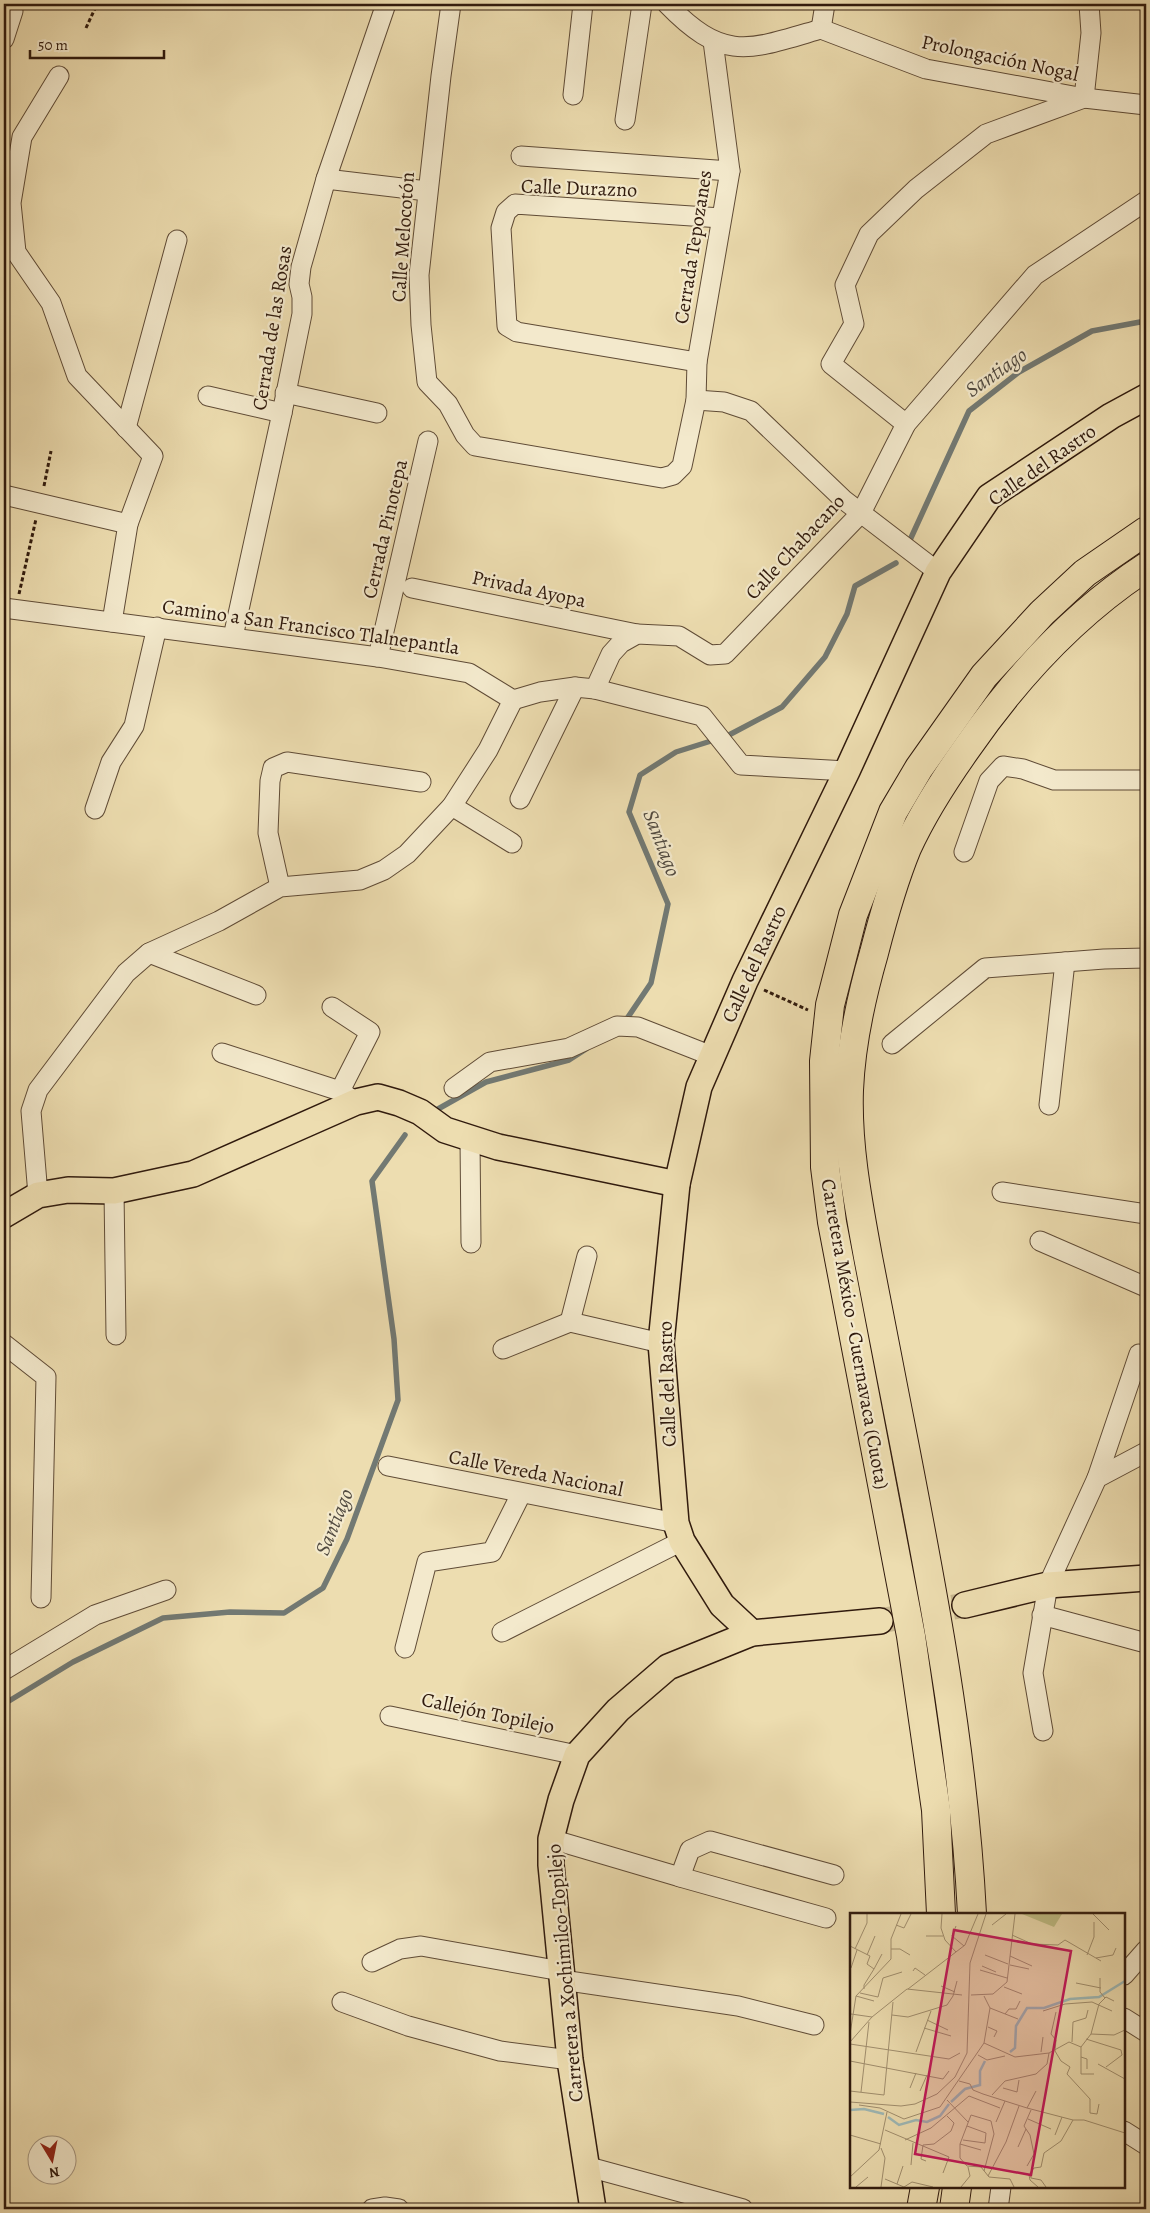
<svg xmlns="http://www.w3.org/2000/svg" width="1150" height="2213" font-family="Alegreya,serif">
  <rect width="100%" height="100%" fill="#edddb0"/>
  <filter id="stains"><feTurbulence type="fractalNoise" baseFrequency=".004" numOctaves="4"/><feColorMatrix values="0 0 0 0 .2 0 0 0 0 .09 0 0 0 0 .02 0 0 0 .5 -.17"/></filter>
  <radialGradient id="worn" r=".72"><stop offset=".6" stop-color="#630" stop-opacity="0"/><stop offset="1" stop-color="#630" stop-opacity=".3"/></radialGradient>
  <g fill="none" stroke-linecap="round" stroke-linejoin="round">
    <g stroke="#727973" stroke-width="5.5">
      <path d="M910,540L969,411L1019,372L1092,331L1140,322L1146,323"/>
      <path d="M624,1023L651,983L668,904L629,812L640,775L676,752L727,736L782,707L825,657L847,614L855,586L896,563"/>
      <path d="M438,1109L486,1082L569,1060L586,1049"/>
      <path d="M4,1704L73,1662L163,1618L230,1612L284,1613L323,1588L347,1539L398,1400L394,1339L372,1181L405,1135"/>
    </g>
    <path stroke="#c7b68f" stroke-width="25" stroke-dasharray="25 12" stroke-linecap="butt" d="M880,1621L965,1605"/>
    <g stroke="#5f4b36" stroke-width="21">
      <g id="minor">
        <path d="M451,4L441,76L419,275L421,325L427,382L448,404L465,435L475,446L662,478L673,475L682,466L696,400L697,362L730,171L713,41"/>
        <path d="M667,4C724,63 749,50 821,29"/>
        <path d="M821,29L926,69L1084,98L1146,105"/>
        <path d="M821,29L825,4"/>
        <path d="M4,39L13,11L11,4"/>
        <path d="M59,76L22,137L11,203L16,252L51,303L77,376L153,456L128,524L112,622"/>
        <path d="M573,95L583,4"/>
        <path d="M625,120L642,4"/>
        <path d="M521,156L730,171"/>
        <path d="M326,179L427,191"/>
        <path d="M697,362L517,332L507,326L501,228L506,212L515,204L721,218"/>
        <path d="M285,393L377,413"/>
        <path d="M208,396L282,413"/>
        <path d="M696,400L724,402L751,411L844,500L938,572"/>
        <path d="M906,424L831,364L854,324L845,285L869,234L916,189L986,134L1084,98L1091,33L1089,4"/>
        <path d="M126,428L177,240"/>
        <path d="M4,495L128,524"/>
        <path d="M412,588L637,634"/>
        <path d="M4,608L378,657L469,673L513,700L540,692L575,687L595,689L702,716L741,765L847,771"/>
        <path d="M233,637L282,413L302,314V297L299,284L301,267L326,179L386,4"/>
        <path d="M378,657L428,441"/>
        <path d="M595,689L611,654L621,643L637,634L679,636L710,655L725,654L861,513L906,424L1035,275L1146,201"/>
        <path d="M520,799L575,687"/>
        <path d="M452,806L512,843"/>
        <path d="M95,809L111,762L134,726L157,627"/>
        <path d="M964,852L989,781L1003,766L1023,769L1054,780H1146"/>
        <path d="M280,887L268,833L270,781L273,768L287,762L421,782"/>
        <path d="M149,953L256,995"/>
        <path d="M332,1007L370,1032L340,1091"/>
        <path d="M892,1044L985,968L1104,959L1146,958"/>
        <path d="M222,1053L340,1091L356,1102"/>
        <path d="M454,1088L490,1062L569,1048L617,1026L638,1027L712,1056"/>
        <path d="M1049,1105L1065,962"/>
        <path d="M470,1139L471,1243"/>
        <path d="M114,1191L116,1335"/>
        <path d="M1002,1192L1146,1214"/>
        <path d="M38,1195L31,1111L38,1090L126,973L149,953L219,921L280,887L360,880L384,870L407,854L452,806L488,750L513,700"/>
        <path d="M1040,1241L1146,1287"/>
        <path d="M587,1256L570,1322L661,1343"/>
        <path d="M4,1344L46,1377L41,1598"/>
        <path d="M503,1349L570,1322"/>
        <path d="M388,1466L676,1523"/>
        <path d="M1097,1478L1139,1354"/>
        <path d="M1042,1615L1146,1643"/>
        <path d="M502,1632L682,1541"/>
        <path d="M405,1648L427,1562L492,1552L521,1494"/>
        <path d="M4,1670L95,1615L166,1590"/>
        <path d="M390,1716L577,1755"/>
        <path d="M1043,1731L1033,1673L1048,1585L1097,1478L1146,1452"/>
        <path d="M551,1839L680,1877L690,1850L710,1841L834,1875"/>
        <path d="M680,1877L826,1918"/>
        <path d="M372,1962L400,1949L421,1946L561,1971"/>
        <path d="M1124,1975L1146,1950"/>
        <path d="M562,1980L738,2006L814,2025"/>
        <path d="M342,2002L408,2026L500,2051L570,2060"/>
        <path d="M1124,2018L1146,2032"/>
        <path d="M1124,2131L1146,2145"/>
        <path d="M585,2166L743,2209"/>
        <path d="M372,2209L385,2207L399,2209"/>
        <path d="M998,2209L1001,2187"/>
      </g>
    </g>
    <g stroke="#301a0d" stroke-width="28">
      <g id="major">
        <path d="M4,1215L38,1195L68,1190L114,1191L193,1174L356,1102L378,1097L399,1103L420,1112L445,1130L498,1147L677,1184"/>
        <path d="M965,1605L1048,1585L1146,1578"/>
        <path d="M752,1633L722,1605L682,1541L676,1523L661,1343L677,1184L699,1087L745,981L847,771L938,572L989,497L1111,416L1146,397"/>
        <path d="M593,2209L570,2060L551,1865V1839L561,1800L577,1755L618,1710L668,1667L752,1633L880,1621"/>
      </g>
    </g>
    <g stroke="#301a0d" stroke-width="30">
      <g id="highway">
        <path d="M941,1914L936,1810L911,1636L832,1222L825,1167L824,1061L830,1005L853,915L893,812L919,768L984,676L1042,613L1085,573L1146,531"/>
        <path d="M972,1914C963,1736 927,1561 893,1386C885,1343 876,1300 868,1257C858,1202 847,1146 849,1090C851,1043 861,998 874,953C883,918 893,882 907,848C923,813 945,779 967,748C1016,677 1074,614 1146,567"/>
        <path d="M921,2209L925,2187"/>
        <path d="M954,2209L957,2187"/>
      </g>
    </g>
    <g stroke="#301a0d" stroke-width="3" stroke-dasharray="4 2.5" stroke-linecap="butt">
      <path d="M86,28L97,4"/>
      <path d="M44,486L51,451"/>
      <path d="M19,594L36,519"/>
      <path d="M764,990L808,1010"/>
    </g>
    <use href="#minor" stroke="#f3e9cc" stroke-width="19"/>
    <use href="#major" stroke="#edddb0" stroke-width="25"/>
    <use href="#highway" stroke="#edddb0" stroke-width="28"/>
  </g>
  <g text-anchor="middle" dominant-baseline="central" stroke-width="4.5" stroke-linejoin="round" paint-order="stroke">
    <g font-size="20" fill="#301a0d" stroke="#f3e9cc">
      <text transform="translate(1000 58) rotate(12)">Prolongación Nogal</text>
      <text transform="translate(579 188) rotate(2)">Calle Durazno</text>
      <text transform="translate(403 237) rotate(-86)">Calle Melocotón</text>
      <text transform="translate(693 247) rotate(-81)">Cerrada Tepozanes</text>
      <text transform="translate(272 328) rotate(-81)">Cerrada de las Rosas</text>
      <text transform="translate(1042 465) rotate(-35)">Calle del Rastro</text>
      <text transform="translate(385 529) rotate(-77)">Cerrada Pinotepa</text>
      <text transform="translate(795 547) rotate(-47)">Calle Chabacano</text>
      <text transform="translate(529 589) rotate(12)">Privada Ayopa</text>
      <text transform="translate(311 627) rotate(8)">Camino a San Francisco Tlalnepantla</text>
      <text transform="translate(754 964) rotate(-65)">Calle del Rastro</text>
      <text transform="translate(855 1334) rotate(80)">Carretera México - Cuernavaca (Cuota)</text>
      <text transform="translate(667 1384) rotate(-92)">Calle del Rastro</text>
      <text transform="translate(536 1473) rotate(11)">Calle Vereda Nacional</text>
      <text transform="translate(488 1713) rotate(12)">Callejón Topilejo</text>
      <text transform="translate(565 1973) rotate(-95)">Carretera a Xochimilco-Topilejo</text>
    </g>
    <g font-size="21" font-style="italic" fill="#514a40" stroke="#f3e9cc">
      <text transform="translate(996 372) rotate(-35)">Santiago</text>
      <text transform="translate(662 843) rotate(69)">Santiago</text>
      <text transform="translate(334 1522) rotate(-68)">Santiago</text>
    </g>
  </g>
  <g transform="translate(850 1913)">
    <rect width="275" height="275" fill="#edddb0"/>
    <path d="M172,1H212L204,14Z" fill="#c0bf86"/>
    <path fill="none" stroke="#9eb9b7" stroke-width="2.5" d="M160,139L165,135L166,113L177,95H194L220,86L249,84L275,68M101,189L115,176L130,172V158L135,148M0,197L14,196L34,201M38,204L49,212L66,207L77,209L90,203L99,191"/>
    <path fill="none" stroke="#a18f6f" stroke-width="1" d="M92,1L91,15L95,27L106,39M243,1L259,17M46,12L54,15L61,1M142,12L156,1M106,13L102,23L114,33M162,22L182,31L208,32L215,27L251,48M76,23H93M0,27V33L20,43L17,51L24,56L14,72V76M5,36L17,10V1M41,36H50L60,42M17,42L25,23M135,42L158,51M237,42L244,24V9M160,43L182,53M246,45L263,42L266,35M160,52L179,56M132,53L146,59M1,55L7,37M24,56L32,41M130,57L157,65M63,58L65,55L75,62M250,65V79L255,85M226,70L251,75M91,73L105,79M154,74L172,81M58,76L115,32L128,1M10,80L28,84L33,65L52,59M121,82L143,81L157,69L165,1M6,83L24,88M140,95L168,106M193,98L215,91L242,89L262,98M206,99L201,121L206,127L205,138L211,148L220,154L217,161L240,186V200L247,201L249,191M1,101L22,104M155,101L159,96H166L170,88M42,102L58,104L97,92L103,83L107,68M77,107L98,117M138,114L147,118L144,124M74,115L101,123M0,121L6,83L41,46V26L51,1M241,121L249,91L256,84L264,88M236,126L271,137L272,142L256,154M0,129L22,104L57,76L112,82M222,129L223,109L236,105L238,97M134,130L165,144L199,140L219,129L231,134L241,121L264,122L275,117M0,131L99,146L110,140M231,134V161H244M66,139L81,98M191,139L193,124M128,142L137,147L155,143M231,144L237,146V156M0,148L93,166L99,158M248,151L275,166M109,168L120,171L123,177L133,181L177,195L223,207H234L275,220M60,175L66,160M153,175L167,179L169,167M0,178L34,182L43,89M70,178L77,162M11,179L19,109M142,182L155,168L186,161L197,151L199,140M97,187L118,209M0,189L51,193L65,191L87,181L105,164L117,140L120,50L136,1M9,192L30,195L54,206L90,194L134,130L140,95L134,83M177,195L186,178M178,206L201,216M146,209L155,188M35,217L99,244M0,222L31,231M205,222L212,204M55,227L81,215L119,183L150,195M113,227L135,230L136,220L117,213M110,231L131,237M168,234L176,216M31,235L35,245L31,274M110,245V231L121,202L141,208L144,221L134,258M110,245L117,253L131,254L139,264L160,266L164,274M76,248L71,246L73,232L84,231L101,218L104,210L97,203M61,252L63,230M177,253L184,241L180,222L174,213L181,197M93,260L99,244M179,262L180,267L188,274M138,263L156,229L169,193M0,264L29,237L37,199M35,266L54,274M47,271L53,253M6,274L18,264M54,274L62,269L83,274M111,274L120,263L118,254M196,274L191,267L181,265L180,260L184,255L191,254L194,240L211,228L223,207"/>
    <path fill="#c2185b" fill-opacity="0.15" stroke="#c2185b" stroke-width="2.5" d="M104,17L221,38L181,262L65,241Z"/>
    <rect width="275" height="275" fill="none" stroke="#301a0d" stroke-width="2.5"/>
  </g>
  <rect width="1150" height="2213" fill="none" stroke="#edddb0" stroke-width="20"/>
  <rect x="5" y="5" width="1140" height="2203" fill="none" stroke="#301a0d" stroke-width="2.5"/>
  <rect x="10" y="10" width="1130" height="2193" fill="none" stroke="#301a0d"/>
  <g transform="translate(52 2160) rotate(170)"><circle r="24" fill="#f3e9cc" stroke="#a59680"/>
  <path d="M0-4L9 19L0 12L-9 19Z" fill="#8f2418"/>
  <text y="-8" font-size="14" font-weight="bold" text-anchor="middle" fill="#301a0d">N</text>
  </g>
  <path d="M30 50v8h134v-8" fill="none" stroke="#301a0d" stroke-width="2.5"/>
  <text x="38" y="50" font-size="15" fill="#301a0d" stroke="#f3e9cc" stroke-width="4" paint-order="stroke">50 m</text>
  <rect width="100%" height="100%" filter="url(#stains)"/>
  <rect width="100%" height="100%" fill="url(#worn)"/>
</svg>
